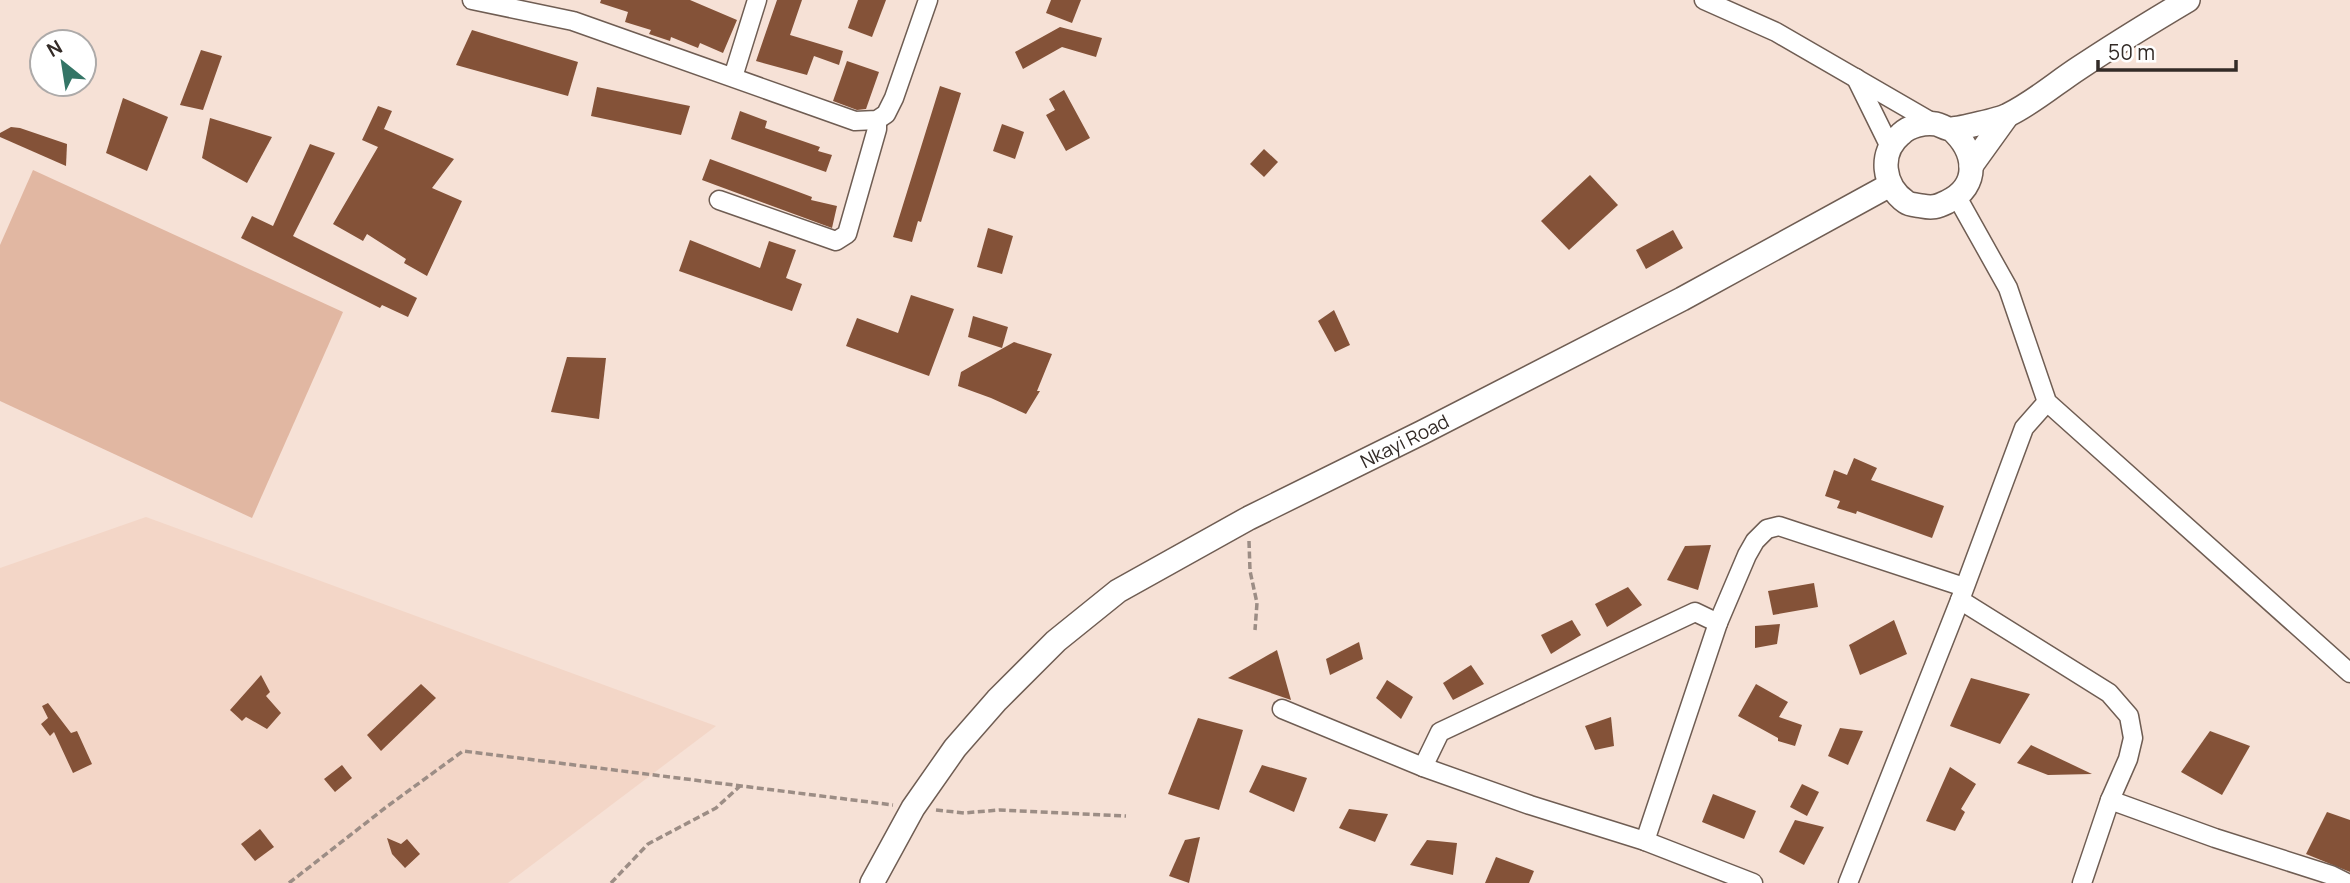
<svg xmlns="http://www.w3.org/2000/svg" width="2350" height="883" font-family="Manrope,sans-serif">
  <rect width="100%" height="100%" fill="#f6e1d6"/>
  <path fill="#f3d6c7" d="M146,517L716,726L508,883H0V568Z"/>
  <path fill="#e1b7a2" d="M33,170L343,312L252,518L0,401V245Z"/>
  <g fill="#845238">
    <path d="M601,0H690L737,20L723,53L700,43L698,48L671,37L670,41L649,34L651,30L625,22L628,12L600,3Z"/>
    <path d="M777,0H802L790,35L843,51L839,65L814,56L807,75L756,61Z"/>
    <path d="M858,0H886L872,37L848,28Z"/>
    <path d="M1051,0H1081L1072,23L1046,13Z"/>
    <path d="M1060,27L1102,38L1096,57L1062,47L1023,69L1015,52Z"/>
    <path d="M472,30L578,62L568,96L456,65Z"/>
    <path d="M201,50L222,56L203,110L180,105Z"/>
    <path d="M847,61L879,72L866,109L857,110L833,101Z"/>
    <path d="M940,86L961,93L921,222L918,221L912,242L893,237Z"/>
    <path d="M597,87L690,106L681,135L591,116Z"/>
    <path d="M1064,90L1090,138L1066,151L1046,115L1055,110L1049,99Z"/>
    <path d="M123,98L168,117L147,171L106,153Z"/>
    <path d="M378,106L392,111L384,129L454,159L432,188L462,201L427,276L404,263L406,259L367,234L363,241L333,224L378,147L362,140Z"/>
    <path d="M740,111L767,121L765,128L820,147L818,151L832,155L826,172L731,139Z"/>
    <path d="M210,118L272,137L247,183L202,158Z"/>
    <path d="M1002,124L1024,132L1015,159L993,151Z"/>
    <path d="M11,127L20,128L67,144L66,166L0,137V133Z"/>
    <path d="M310,144L335,153L293,236L417,298L408,317L382,305L380,308L241,238L252,216L273,226Z"/>
    <path d="M1264,149L1278,162L1264,177L1250,164Z"/>
    <path d="M710,159L812,197L811,200L837,206L832,228L702,180Z"/>
    <path d="M1590,175L1618,205L1569,250L1541,221Z"/>
    <path d="M988,228L1013,236L1002,274L977,267Z"/>
    <path d="M1673,230L1683,248L1646,269L1636,250Z"/>
    <path d="M690,240L760,268L769,241L796,250L786,278L802,284L792,311L679,271Z"/>
    <path d="M911,295L954,309L929,376L846,346L857,318L898,333Z"/>
    <path d="M1334,310L1350,345L1335,352L1318,321Z"/>
    <path d="M973,316L1008,327L1002,348L968,337Z"/>
    <path d="M1014,342L1052,354L1037,391H1040L1026,414L991,398L958,386L961,372Z"/>
    <path d="M567,357L606,358L599,419L551,412Z"/>
    <path d="M1854,458L1877,468L1871,480L1944,506L1932,538L1857,511L1856,514L1837,508L1840,501L1825,496L1834,470L1847,475Z"/>
    <path d="M1711,545L1698,590L1667,580L1685,546Z"/>
    <path d="M1814,583L1818,607L1773,615L1768,591Z"/>
    <path d="M1628,587L1642,605L1607,627L1595,604Z"/>
    <path d="M1572,620L1581,635L1551,654L1541,635Z"/>
    <path d="M1894,620L1907,654L1860,675L1849,645Z"/>
    <path d="M1780,624L1777,644L1755,648V626Z"/>
    <path d="M1359,642L1363,659L1330,675L1326,659Z"/>
    <path d="M1277,650L1291,700L1228,678Z"/>
    <path d="M1471,665L1484,684L1453,700L1443,683Z"/>
    <path d="M261,675L270,692L266,696L281,713L267,729L246,717L242,721L230,710Z"/>
    <path d="M1971,678L2030,694L2000,744L1950,726Z"/>
    <path d="M1387,680L1413,697L1401,719L1376,698Z"/>
    <path d="M421,684L436,698L381,751L367,735Z"/>
    <path d="M1756,684L1788,702L1779,717L1802,725L1795,746L1778,741V738L1738,716Z"/>
    <path d="M48,703L71,733L77,731L92,764L73,773L54,732L50,736L41,724L48,718L42,706Z"/>
    <path d="M1611,717L1614,746L1595,750L1585,726Z"/>
    <path d="M1198,718L1243,730L1219,810L1168,794Z"/>
    <path d="M1840,728L1863,731L1848,765L1828,756Z"/>
    <path d="M2210,731L2250,746L2222,795L2181,772Z"/>
    <path d="M2031,745L2092,774L2048,775L2017,763Z"/>
    <path d="M342,765L352,778L335,792L324,779Z"/>
    <path d="M1262,765L1307,778L1294,812L1249,792Z"/>
    <path d="M1950,767L1976,784L1961,809L1965,812L1955,831L1926,821Z"/>
    <path d="M1802,784L1819,792L1807,816L1790,807Z"/>
    <path d="M1713,794L1756,811L1744,839L1702,822Z"/>
    <path d="M1349,809L1388,814L1375,842L1339,828Z"/>
    <path d="M2327,812L2350,820V872L2306,854Z"/>
    <path d="M1795,820L1824,827L1804,865L1779,852Z"/>
    <path d="M260,829L274,847L255,861L241,844Z"/>
    <path d="M1200,837L1189,883L1169,876L1185,840Z"/>
    <path d="M387,838L401,844L407,839L420,854L405,868L392,854Z"/>
    <path d="M1427,840L1457,843L1453,875L1410,865Z"/>
    <path d="M1496,857L1534,871L1529,883H1485Z"/>
  </g>
  <g fill="none" stroke-linecap="round" stroke-linejoin="round">
    <g stroke="#6f5d53" stroke-width="21">
      <g id="minor">
        <path d="M472,0L573,21L855,121L877,120L886,114L894,98L928,0"/>
        <path d="M1704,0L1776,32L1935,124"/>
        <path d="M733,77L757,0"/>
        <path d="M1856,78L1890,147"/>
        <path d="M1957,197L2008,288L2047,402L2350,673"/>
        <path d="M719,200L836,241L847,234L877,129V120"/>
        <path d="M1960,600L2109,693L2129,716L2133,738L2128,759L2110,800L2082,883"/>
        <path d="M1282,709L1423,767L1530,805L1645,841L1753,883"/>
        <path d="M1423,767L1440,732L1695,612L1718,623"/>
        <path d="M2110,800L2215,838L2331,875L2347,883"/>
        <path d="M1645,841L1718,623L1747,555L1755,541L1767,529L1779,526L1964,587"/>
        <path d="M1848,883L1960,600L2024,428L2047,402"/>
      </g>
    </g>
    <g stroke="#6f5d53" stroke-width="26">
      <g id="major">
        <path d="M1951,129C1976,151 1981,186 1947,202C1937,207 1932,208 1922,206C1917,205 1910,205 1906,202C1883,186 1878,153 1901,134C1909,126 1925,122 1936,124C1941,125 1946,129 1951,129C1958,129 2001,119 2008,115C2033,103 2056,83 2079,68C2115,44 2151,22 2188,0"/>
        <path d="M1971,166L2007,116"/>
        <path id="s1" d="M872,883L913,808L955,748L997,700L1056,641L1118,591L1249,518L1423,432L1682,299L1890,185"/>
      </g>
    </g>
    <g stroke="#9c8d85" stroke-width="3.5" stroke-dasharray="7 3.5" stroke-linecap="butt">
      <path d="M1249,541L1250,571L1257,603L1255,630"/>
      <path d="M936,810L964,813L999,810L1126,816"/>
      <path d="M289,883L385,808L463,751L893,805"/>
      <path d="M611,883L648,844L716,808L740,786"/>
    </g>
    <use href="#minor" stroke="#fff" stroke-width="18"/>
    <use href="#major" stroke="#fff" stroke-width="23"/>
  </g>
  <g text-anchor="middle" dominant-baseline="central" stroke-width="7" stroke-linejoin="round" paint-order="stroke">
    <g font-size="19" fill="#332b27" stroke="#fff">
      <text stroke="none"><textPath href="#s1" startOffset="709">Nkayi Road</textPath></text>
    </g>
  </g>
  <g transform="translate(63 63) rotate(330)"><circle r="33" fill="#ffffff" stroke="#adaaa9" stroke-width="2"/>
  <path d="M0-5L12 26L0 18L-12 26Z" fill="#347566"/>
  <text y="-10" font-size="19" font-weight="bold" text-anchor="middle" fill="#332b27">N</text>
  </g>
  <path d="M2098 60v10h138v-10" fill="none" stroke="#332b27" stroke-width="3.5"/>
  <text x="2108" y="60" font-size="21" fill="#332b27" stroke="#ffffff" stroke-width="5" paint-order="stroke">50 m</text>
</svg>
